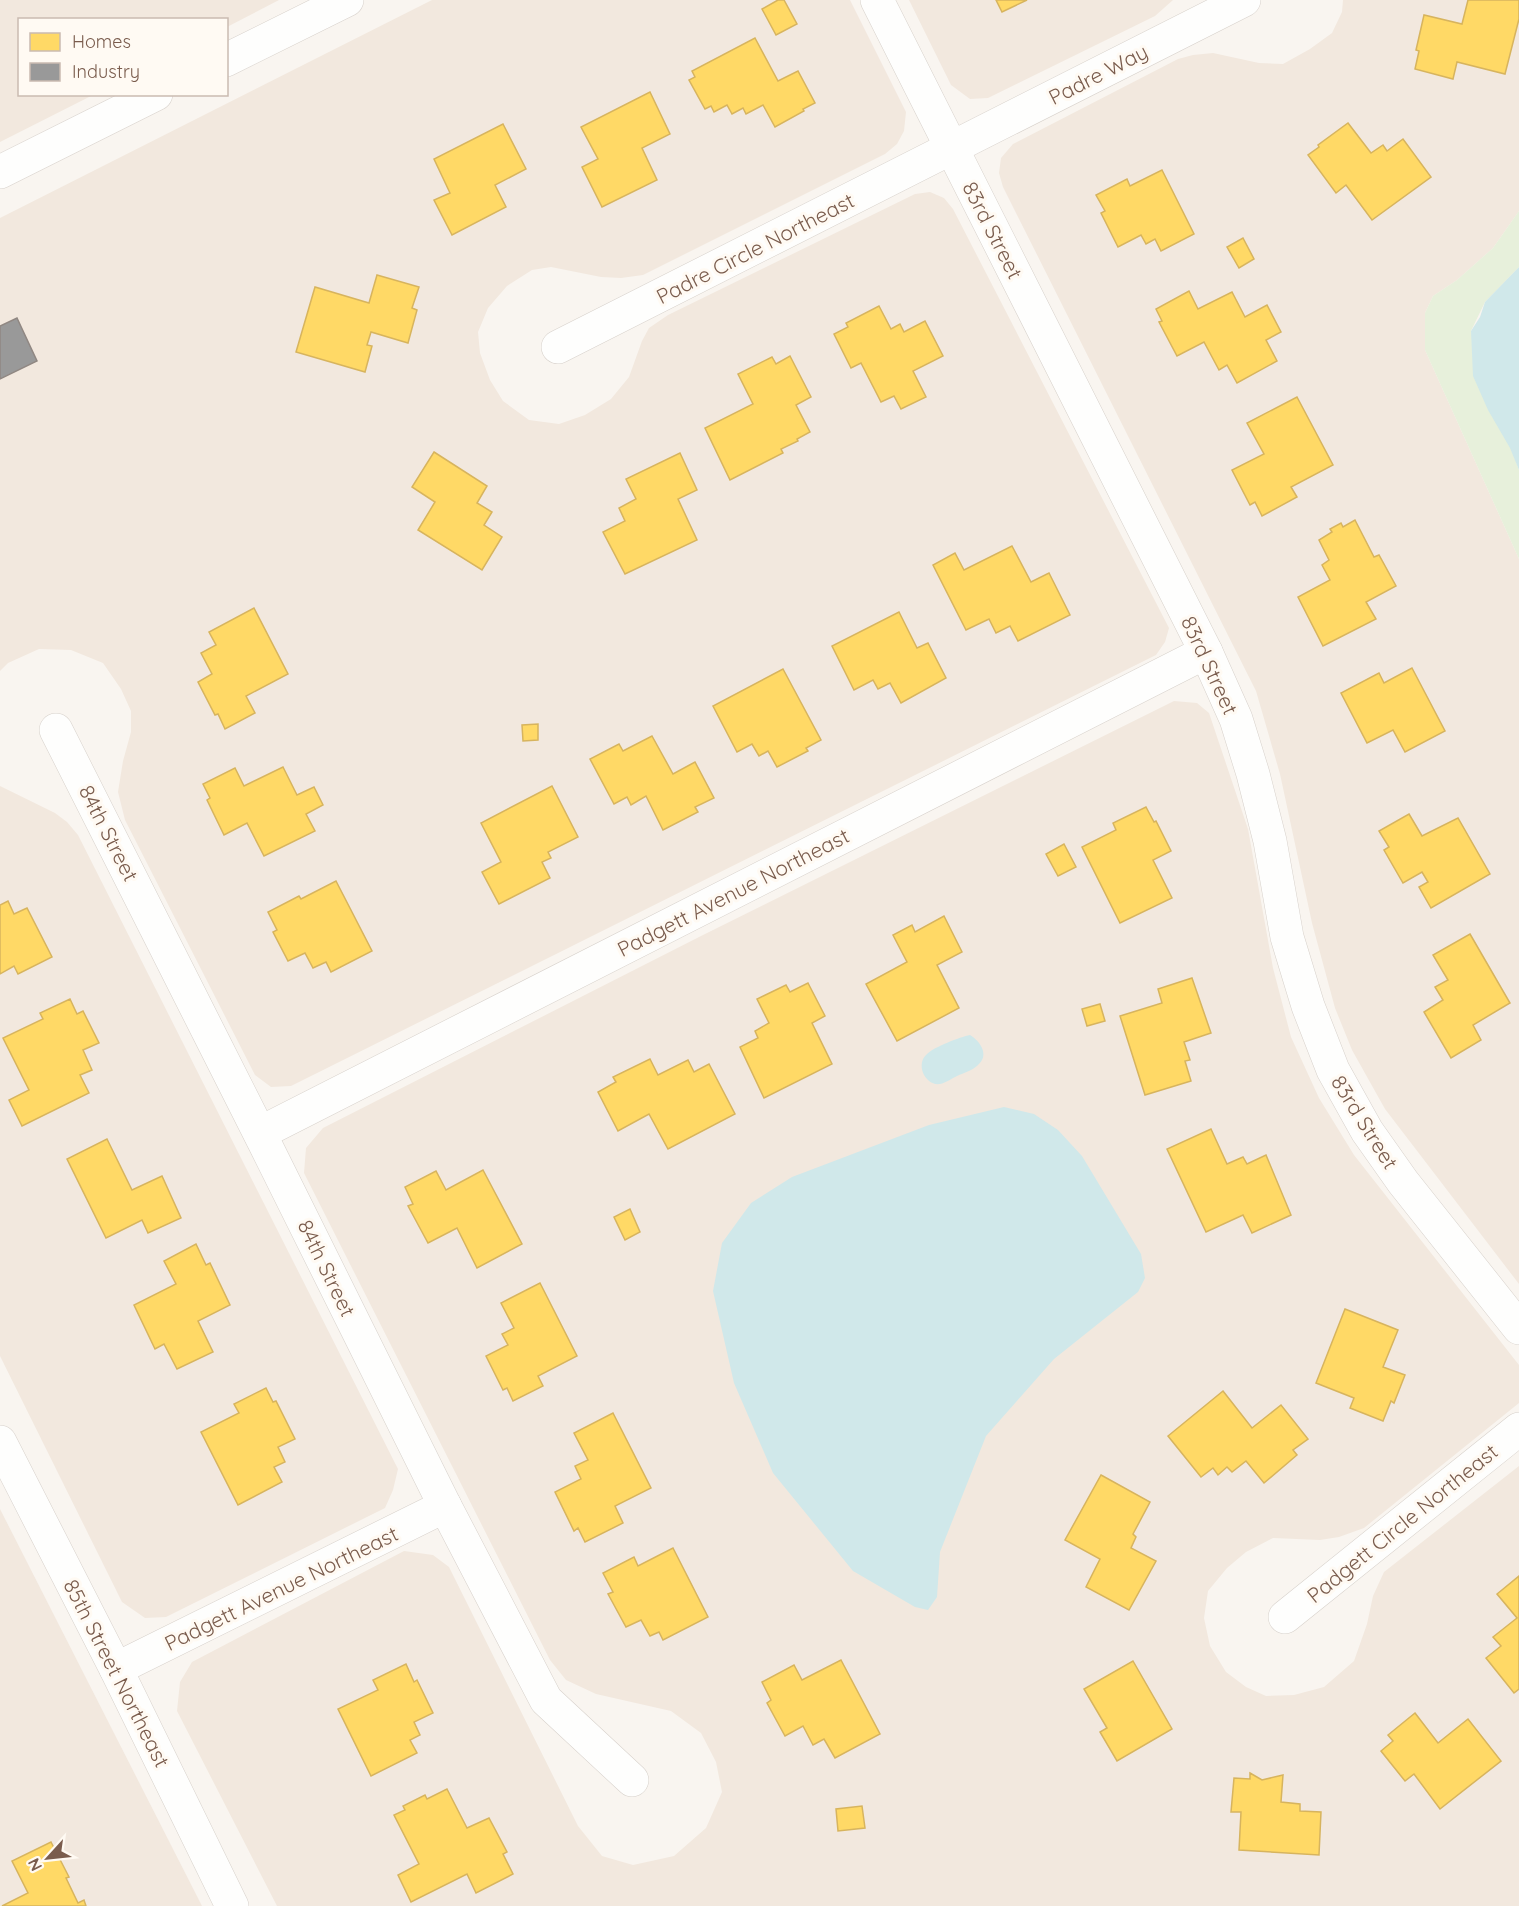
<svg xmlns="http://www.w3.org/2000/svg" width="1519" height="1906" font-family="Quicksand,sans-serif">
  <rect width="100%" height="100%" fill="#f9f5f0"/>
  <g fill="#f2e8de">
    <path d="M0,0H279L227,27L226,20H20V94L93,95L0,142Z"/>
    <path d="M432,0H850L906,112L904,131L897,144L885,154L643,275L621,278L601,277L551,267L532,270L507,286L488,308L478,332L480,353L490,380L503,401L529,420L559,424L585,415L611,399L629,377L642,341L649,328L668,315L915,194L930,192L944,198L953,209L1169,628L1165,642L1156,655L291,1086L271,1087L255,1075L125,820L118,792L123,761L131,732V711L121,689L103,663L71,650L39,649L8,663L0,671V218Z"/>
    <path d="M909,0H1173L1155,16L988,98L970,99L951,85Z"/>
    <path d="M1343,0H1519V211L1493,248L1457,280L1433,296L1425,313V350L1519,559V1284L1385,1109L1352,1050L1335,1008L1312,923L1280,774L1256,691L1003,187L999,173L1001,158L1013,144L1178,59L1193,55L1213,53L1259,63L1283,64L1310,49L1332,33L1342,12Z"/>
    <path d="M1174,701L1197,703L1209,713L1248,829L1273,968L1291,1037L1319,1098L1354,1155L1519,1365V1403L1364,1528L1339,1537L1320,1540L1273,1538L1246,1552L1227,1568L1208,1591L1204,1618L1210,1646L1226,1672L1246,1687L1266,1696L1294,1695L1324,1687L1354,1661L1367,1624L1373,1596L1384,1572L1519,1466V1906H277L177,1711L180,1682L192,1662L404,1551L433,1555L449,1567L578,1826L602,1856L633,1865L674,1856L706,1828L722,1792L716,1762L701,1733L671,1711L596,1694L566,1680L550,1660L304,1173L306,1148L323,1128L703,935Z"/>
    <path d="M0,786L55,813L67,822L78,835L398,1469L393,1490L385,1508L166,1617L145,1618L122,1602L0,1356Z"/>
    <path d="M0,1509L202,1906H0Z"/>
  </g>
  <path fill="#e7f0db" d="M1519,211V267L1485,302L1471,331L1519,470V559L1425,350V313L1433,296L1457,280L1493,248Z"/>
  <g fill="#d0e8ea">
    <path d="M1519,267V470L1510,448L1488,410L1473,376L1471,331L1480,317L1485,302Z"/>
    <path d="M970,1035C980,1041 990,1055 978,1065C973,1070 964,1073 957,1076C952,1078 946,1083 940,1084C925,1086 915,1064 927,1054C934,1047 960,1037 970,1035Z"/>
    <path d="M1004,1107L1034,1114L1058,1130L1082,1156L1141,1254L1145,1278L1138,1292L1054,1359L986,1436L940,1552L937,1597L928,1610L915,1607L853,1571L773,1473L734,1383L713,1291L722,1243L751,1203L792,1177L929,1125Z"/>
  </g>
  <g fill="#ffd966" stroke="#d7b45e" stroke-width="1.5">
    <path d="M778,0H784L797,24L776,35L762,9Z"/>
    <path d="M996,0H1027L1002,12Z"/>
    <path d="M1468,0H1519V19L1505,74L1457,62L1453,79L1415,69L1419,51L1416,50L1424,15L1462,24Z"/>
    <path d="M755,38L778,81L798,71L815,103L803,109L804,111L775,127L763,105L746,114L743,108L732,114L727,105L714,112L711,106L705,109L689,80L695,77L692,71Z"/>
    <path d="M650,92L670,134L642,148L657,180L602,207L582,167L598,159L581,127Z"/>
    <path d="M1348,123L1371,153L1383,145L1387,151L1403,139L1431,177L1372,220L1346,185L1336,193L1308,155L1319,147L1318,145Z"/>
    <path d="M503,124L526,169L495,185L506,207L452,235L434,200L450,193L434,159Z"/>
    <path d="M1162,170L1194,234L1161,251L1155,239L1146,244L1141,235L1118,247L1101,213L1105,211L1096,195L1127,179L1130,186Z"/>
    <path d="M1243,238L1254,259L1239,268L1227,247Z"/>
    <path d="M377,275L419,287L412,308L417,310L408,343L371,332L367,345L372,346L365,372L296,352L315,287L369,303Z"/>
    <path d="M1189,291L1198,309L1232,292L1245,317L1267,305L1281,332L1266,340L1277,361L1237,383L1227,365L1219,370L1204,342L1177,356L1159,322L1162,321L1156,309Z"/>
    <path d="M879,306L891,329L900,324L904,332L925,321L943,356L913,371L926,397L901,409L894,396L881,402L861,363L851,368L834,334L848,327L846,323Z"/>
    <path d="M790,356L811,397L796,405L810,432L797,439L798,441L781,449L783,453L730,480L705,428L753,404L738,374L772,357L776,364Z"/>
    <path d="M1297,397L1333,465L1291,487L1297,497L1262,516L1255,502L1250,505L1232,470L1264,454L1247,423Z"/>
    <path d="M434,452L487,486L477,503L492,512L484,525L502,537L482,570L418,530L435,502L412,487Z"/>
    <path d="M680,453L697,490L678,499L697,540L625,574L603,532L625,521L619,508L636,499L626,479Z"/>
    <path d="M1355,520L1374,557L1379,555L1396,586L1366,602L1376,619L1323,646L1298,597L1330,580L1322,565L1329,560L1319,540L1332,532L1330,529L1341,523L1343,527Z"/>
    <path d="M1012,546L1031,582L1049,573L1070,615L1018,641L1010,626L996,633L989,619L966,630L933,565L955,553L964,570Z"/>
    <path d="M254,608L288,674L246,696L255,713L225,729L218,714L215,715L198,682L212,674L201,653L216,645L209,632Z"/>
    <path d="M899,612L917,648L928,643L946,678L901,703L890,683L878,689L873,680L854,690L832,646Z"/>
    <path d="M1412,668L1445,731L1405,752L1393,730L1367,743L1341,693L1379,673L1384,683Z"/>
    <path d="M783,669L821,740L806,748L808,751L777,767L768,751L759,756L752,744L737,752L713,706Z"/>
    <path d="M538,724V740L523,741L522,725Z"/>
    <path d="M652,736L673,774L695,762L714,798L695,807L698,812L663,830L646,796L631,805L627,797L614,804L590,759L619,744L623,751Z"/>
    <path d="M283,767L297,795L314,787L323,805L306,814L315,831L264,856L247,823L224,835L207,800L210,798L203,784L235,768L244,786Z"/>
    <path d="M552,786L578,837L548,852L551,858L542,862L550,878L499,904L482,872L501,862L481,823Z"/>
    <path d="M1146,807L1154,822L1156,821L1171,851L1153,860L1172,898L1120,923L1082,847L1116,830L1113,823Z"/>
    <path d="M1409,814L1422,836L1458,818L1490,874L1431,908L1419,887L1428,882L1422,872L1403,883L1384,850L1389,847L1379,831Z"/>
    <path d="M1064,844L1076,867L1058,876L1046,854Z"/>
    <path d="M336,881L372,951L331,972L326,962L313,968L305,953L288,961L273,932L277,930L268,912L299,896L301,899Z"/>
    <path d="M8,901L14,914L27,908L52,957L18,974L14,966L0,974V905Z"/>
    <path d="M944,916L962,952L937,965L959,1008L897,1041L866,984L907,962L893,935L912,925L915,932Z"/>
    <path d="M1470,934L1510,1003L1473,1025L1481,1040L1451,1058L1424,1012L1443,1000L1435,987L1448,980L1433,955Z"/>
    <path d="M1192,978L1211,1033L1184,1042L1190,1060L1185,1061L1191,1081L1145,1095L1120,1016L1162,1003L1158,989Z"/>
    <path d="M808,983L825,1016L812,1023L832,1064L764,1098L740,1047L758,1038L755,1031L769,1023L757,999L786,985L790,992Z"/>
    <path d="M70,999L77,1014L83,1011L99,1043L83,1050L92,1070L80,1075L89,1093L22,1126L9,1100L29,1090L3,1038L43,1019L40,1013Z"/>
    <path d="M1100,1004L1105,1021L1087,1026L1082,1009Z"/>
    <path d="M650,1059L658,1075L688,1060L694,1072L709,1064L735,1114L668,1149L649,1114L618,1131L598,1092L616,1082L613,1077Z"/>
    <path d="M1211,1129L1227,1164L1243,1157L1247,1164L1266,1155L1291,1215L1252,1233L1243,1215L1206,1232L1167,1149Z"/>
    <path d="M107,1139L132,1190L162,1176L181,1218L148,1233L142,1220L106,1238L67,1159Z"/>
    <path d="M483,1170L522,1244L477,1268L457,1228L428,1243L408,1206L413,1204L405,1187L436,1171L446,1190Z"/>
    <path d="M630,1209L640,1232L625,1240L614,1217Z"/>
    <path d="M196,1244L206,1265L210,1263L230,1305L198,1321L213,1352L177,1369L164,1344L155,1349L134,1305L176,1284L164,1261Z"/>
    <path d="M540,1283L577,1356L538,1376L543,1386L513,1401L507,1388L503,1390L486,1356L508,1345L502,1334L514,1328L501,1303Z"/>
    <path d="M1345,1309L1398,1330L1383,1367L1405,1375L1394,1403L1391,1401L1383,1421L1350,1408L1354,1398L1316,1383Z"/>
    <path d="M266,1388L273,1402L276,1401L295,1439L278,1447L285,1462L274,1467L282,1482L238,1505L201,1432L239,1413L234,1404Z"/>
    <path d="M1223,1391L1252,1428L1281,1405L1308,1439L1293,1450L1297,1455L1264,1483L1246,1461L1232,1472L1227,1467L1218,1475L1213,1468L1201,1477L1168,1436Z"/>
    <path d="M613,1413L651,1488L615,1506L623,1523L585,1542L578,1528L574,1531L555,1492L581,1479L575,1466L588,1460L574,1433Z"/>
    <path d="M1101,1475L1150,1502L1133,1534L1136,1537L1131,1548L1156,1561L1129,1610L1086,1587L1100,1559L1065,1540Z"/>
    <path d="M673,1548L708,1617L663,1640L659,1632L650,1636L641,1620L626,1627L608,1594L613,1592L603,1573L634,1557L638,1566Z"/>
    <path d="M1519,1576V1689L1514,1693L1486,1658L1501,1646L1493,1637L1517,1618L1497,1594Z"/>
    <path d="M841,1660L880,1734L835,1758L824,1739L813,1745L803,1726L785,1736L767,1703L771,1700L762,1682L794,1665L802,1680Z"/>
    <path d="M1133,1661L1172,1729L1117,1761L1100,1732L1107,1728L1084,1689Z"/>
    <path d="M406,1664L414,1682L417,1680L433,1713L414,1722L420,1735L410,1740L417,1753L371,1776L338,1709L378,1690L373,1680Z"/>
    <path d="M1415,1713L1438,1743L1468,1719L1501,1761L1440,1809L1414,1774L1405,1781L1381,1751L1393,1741L1388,1735Z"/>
    <path d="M1250,1773L1262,1780L1283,1775L1281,1802L1300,1804V1811L1321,1812L1319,1855L1239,1850L1241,1812H1231L1234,1778L1250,1779Z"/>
    <path d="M447,1789L467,1828L489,1818L507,1852L503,1854L513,1874L476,1893L467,1874L411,1902L398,1875L419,1864L394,1815L405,1810L403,1806L425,1795L427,1799Z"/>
    <path d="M862,1806L865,1828L838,1831L836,1809Z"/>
    <path d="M51,1842L69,1877L66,1878L78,1903L84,1900L86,1906H2L28,1893L12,1861Z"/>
  </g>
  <path fill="#999" stroke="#908782" stroke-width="1.5" d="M17,318L37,361L0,379V326Z"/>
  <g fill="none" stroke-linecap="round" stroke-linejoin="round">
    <g stroke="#d7d1cb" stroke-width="34">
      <g id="minor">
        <path d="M877,0L1206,652L1236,719L1253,774L1270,841L1287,937L1308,1006L1333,1070L1367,1131L1403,1182L1519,1328"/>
        <path d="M558,347L1244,0"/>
        <path d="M56,730L264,1142L445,1506L546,1700L632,1780"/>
        <path d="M260,1133L1206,652"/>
        <path d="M1285,1617L1519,1429"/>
        <path d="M116,1669L445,1506"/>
      </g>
    </g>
    <g stroke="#d7d1cb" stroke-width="34">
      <g id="tertiary">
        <path d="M226,60L347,0"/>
        <path d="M0,172L156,94"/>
        <path d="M0,1442L116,1669L232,1906"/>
      </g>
    </g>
    <use href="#minor" stroke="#fefefd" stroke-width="33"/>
    <use href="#tertiary" stroke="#fefefd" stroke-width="33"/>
  </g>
  <g text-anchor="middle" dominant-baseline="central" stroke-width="6" stroke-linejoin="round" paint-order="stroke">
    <g font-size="21" fill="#7a5c4d" stroke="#fffaf3">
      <text transform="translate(1098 74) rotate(-27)">Padre Way</text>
      <text transform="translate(993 230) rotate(63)">83rd Street</text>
      <text transform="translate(755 248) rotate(-27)">Padre Circle Northeast</text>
      <text transform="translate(1210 665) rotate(65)">83rd Street</text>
      <text transform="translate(109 833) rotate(63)">84th Street</text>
      <text transform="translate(733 892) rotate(-27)">Padgett Avenue Northeast</text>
      <text transform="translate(1365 1122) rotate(58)">83rd Street</text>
      <text transform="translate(327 1268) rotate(64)">84th Street</text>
      <text transform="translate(1402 1523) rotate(-39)">Padgett Circle Northeast</text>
      <text transform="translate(281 1588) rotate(-26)">Padgett Avenue Northeast</text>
      <text transform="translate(117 1673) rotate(63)">85th Street Northeast</text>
    </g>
  </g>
  <rect x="18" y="18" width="210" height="78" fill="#fffaf3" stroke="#cabbb1" stroke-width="1.5"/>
  <rect x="30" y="33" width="30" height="18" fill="#ffd966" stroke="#cabbb1" stroke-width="1.5"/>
  <text x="72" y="48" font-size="18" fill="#7a5c4d">Homes</text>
  <rect x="30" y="63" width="30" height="18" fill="#999999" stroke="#cabbb1" stroke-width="1.5"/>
  <text x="72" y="78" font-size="18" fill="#7a5c4d">Industry</text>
  <g transform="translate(48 1858) rotate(243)" stroke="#fffaf3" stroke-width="4.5" paint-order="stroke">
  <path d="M0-4.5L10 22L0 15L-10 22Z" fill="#7a5c4d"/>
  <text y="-9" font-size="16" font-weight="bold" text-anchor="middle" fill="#7a5c4d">N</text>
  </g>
</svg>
